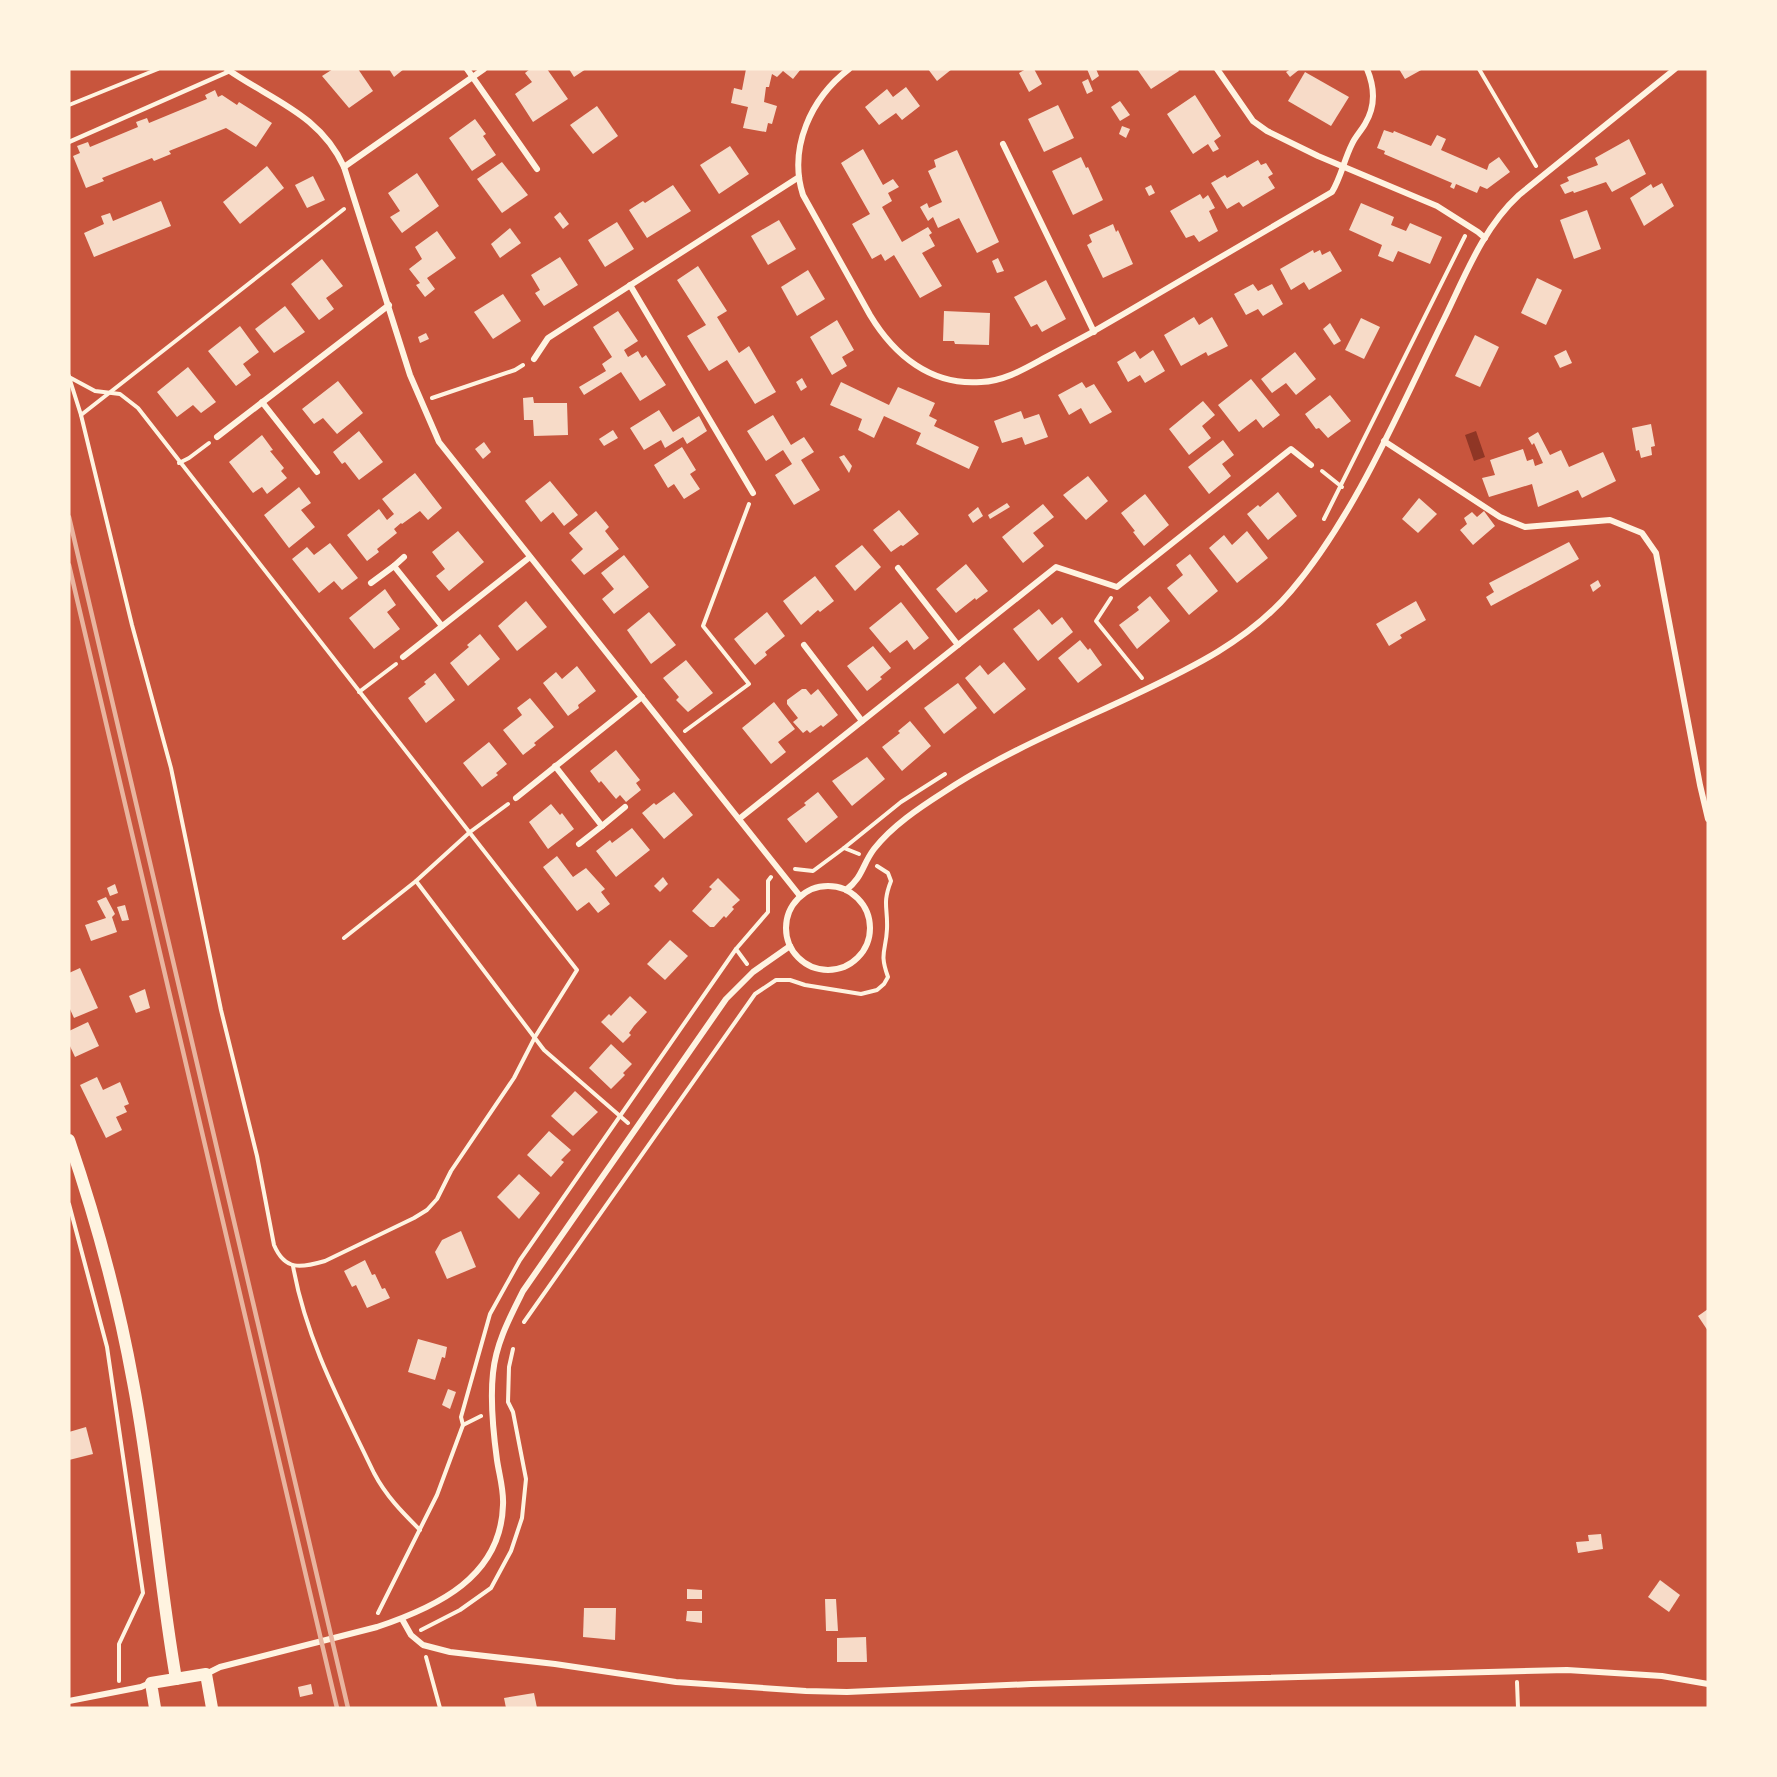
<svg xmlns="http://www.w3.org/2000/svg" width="1777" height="1777" font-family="'Times New Roman',serif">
  <rect width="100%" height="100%" fill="#c8553d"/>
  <path fill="#8f3625" d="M1476,431L1485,457L1474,461L1465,435Z"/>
  <g fill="#f7dbc8">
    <path d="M333,69H358L373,91L349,108L322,76Z"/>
    <path d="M389,69H404L394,77Z"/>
    <path d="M530,69H547L568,99L533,122L515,94L532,82L525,73Z"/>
    <path d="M569,69H586L574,77Z"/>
    <path d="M746,69H801L793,79L783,71L777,77L772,74L769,87H766L764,102L777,106L772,124L768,123L766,132L743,128L748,107L731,103L734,88L742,90Z"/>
    <path d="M928,69H952L937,81Z"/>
    <path d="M1026,69H1034L1042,84L1029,92L1019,73Z"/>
    <path d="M1087,69H1096L1099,76L1092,81Z"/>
    <path d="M1137,69H1178L1179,71L1151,89Z"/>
    <path d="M1291,69H1300L1290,77L1286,72Z"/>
    <path d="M1399,69H1423L1405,79Z"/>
    <path d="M1305,72L1349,97L1331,126L1288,101Z"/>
    <path d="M1088,79L1093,91L1087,94L1082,82Z"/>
    <path d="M906,87L920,106L902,120L896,113L879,125L865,107L887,89L893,97Z"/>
    <path d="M215,90L218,97L222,95L237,105L239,102L272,123L256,147L226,128L169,151L171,154L154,161L152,158L102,178L104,181L86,188L73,156L80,153L77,146L88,142L90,147L138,127L136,122L147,118L149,123L207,99L205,95Z"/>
    <path d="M1195,95L1221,136L1214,141L1219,149L1213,152L1208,144L1193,154L1167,114Z"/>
    <path d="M1120,101L1130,115L1120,121L1111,107Z"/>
    <path d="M1058,105L1074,138L1044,152L1028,119Z"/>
    <path d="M597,106L618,136L593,154L570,125Z"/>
    <path d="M475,119L486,134L483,136L496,155L472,171L449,138Z"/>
    <path d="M1122,126L1130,129L1126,138L1119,134Z"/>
    <path d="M1384,130L1393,133L1394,131L1431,146L1437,135L1446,139L1441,150L1487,170L1489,164L1499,157L1510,172L1487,189L1480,186L1477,193L1456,184L1454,189L1450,187L1452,183L1384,154L1385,151L1377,148Z"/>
    <path d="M1629,139L1646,174L1612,192L1606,182L1574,193L1573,191L1565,194L1560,185L1569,181L1567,177L1598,165L1595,158Z"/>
    <path d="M730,146L749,174L719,194L700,165Z"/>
    <path d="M863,149L883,185L893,179L899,187L888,193L892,201L882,207L902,242L928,227L932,233L929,235L935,246L922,253L942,286L920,298L894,255L885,261L881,254L872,259L852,224L870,214L841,163Z"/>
    <path d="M957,150L999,242L977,253L959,218L938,228L933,217L928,221L920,207L927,203L929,208L942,202L928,171L936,167L934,160Z"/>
    <path d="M1081,157L1086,168L1088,167L1103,200L1073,215L1052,171Z"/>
    <path d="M1258,160L1261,165L1266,163L1273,174L1268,177L1275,188L1243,207L1239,202L1227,209L1211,183L1225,175L1227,178Z"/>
    <path d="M502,162L528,195L502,213L477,179Z"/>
    <path d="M267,166L284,188L240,224L223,202Z"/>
    <path d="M417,173L439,206L402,233L390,217L400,211L388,193Z"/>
    <path d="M313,176L325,200L307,208L295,185Z"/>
    <path d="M1662,183L1674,206L1644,226L1630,198L1651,184L1653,188Z"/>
    <path d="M673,185L691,211L647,238L629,210L643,201L645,203Z"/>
    <path d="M1151,185L1155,193L1149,196L1145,188Z"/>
    <path d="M1200,194L1203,199L1208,195L1215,208L1209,211L1218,231L1199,242L1194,235L1186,238L1170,211Z"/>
    <path d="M161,201L171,226L94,257L84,233L104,224L101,216L110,213L113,221Z"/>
    <path d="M1361,203L1394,217L1391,225L1406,231L1410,223L1442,237L1430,264L1398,251L1393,262L1378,256L1382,245L1349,230Z"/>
    <path d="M1587,210L1601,249L1574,259L1560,220Z"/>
    <path d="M560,212L569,224L563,229L554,217Z"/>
    <path d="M779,220L796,249L768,265L751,236Z"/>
    <path d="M617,222L634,249L605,267L588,240Z"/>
    <path d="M1113,224L1116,232L1118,230L1133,264L1103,278L1087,245L1092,242L1089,235Z"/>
    <path d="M510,228L521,243L500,258L491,244Z"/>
    <path d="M437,231L456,258L427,278L435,289L425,297L416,285L420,283L409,269L422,259L415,247Z"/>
    <path d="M1313,250L1314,253L1320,250L1322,255L1330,251L1342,271L1309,290L1304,282L1291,290L1280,269Z"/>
    <path d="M560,257L578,285L544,306L535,293L540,290L531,275Z"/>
    <path d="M998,258L1004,271L997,273L992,261Z"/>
    <path d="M322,259L343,286L326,298L334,309L319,320L291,284Z"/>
    <path d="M698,266L727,311L717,317L739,353L749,346L776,392L755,404L727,360L709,371L687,336L706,325L677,280Z"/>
    <path d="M808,270L825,299L797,316L781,287Z"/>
    <path d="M1537,278L1562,290L1546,325L1521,313Z"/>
    <path d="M1046,280L1066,319L1042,332L1037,324L1031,327L1014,297Z"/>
    <path d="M1253,284L1258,291L1272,284L1283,304L1263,316L1258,309L1246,315L1234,294Z"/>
    <path d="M503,294L521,321L493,339L474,312Z"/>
    <path d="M285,306L305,332L274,353L255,329Z"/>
    <path d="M618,311L638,341L624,350L628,357L638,351L642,358L646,355L666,385L640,401L621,372L584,395L579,387L606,371L602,364L612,357L593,327Z"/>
    <path d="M944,311L990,313L989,345L955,344L954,341H943Z"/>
    <path d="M1194,317L1199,325L1212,317L1228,346L1208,356L1206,352L1181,366L1164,335Z"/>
    <path d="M1361,318L1380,327L1364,359L1345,350Z"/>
    <path d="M837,320L854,350L842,357L847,366L832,375L810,337Z"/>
    <path d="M1330,323L1341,341L1334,345L1323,329Z"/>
    <path d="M240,326L259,352L243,364L251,375L236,386L208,351Z"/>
    <path d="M426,333L429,339L420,343L418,337Z"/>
    <path d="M1475,335L1499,347L1480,387L1455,376Z"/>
    <path d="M1153,350L1165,371L1145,383L1140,375L1128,382L1117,362L1135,351L1140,359Z"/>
    <path d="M1566,350L1572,363L1560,368L1554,356Z"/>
    <path d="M1295,352L1316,379L1296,395L1286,383L1272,393L1261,379Z"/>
    <path d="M188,367L216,402L201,413L193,405L177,417L157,392Z"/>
    <path d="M802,378L807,387L801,391L796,382Z"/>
    <path d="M1251,379L1280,415L1263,428L1256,419L1239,432L1218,405Z"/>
    <path d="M338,381L363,413L337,434L323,418L314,424L302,409Z"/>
    <path d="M841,382L889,405L898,387L935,403L929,416L937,420L934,426L979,447L969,469L916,444L921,433L884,416L874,438L858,430L862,419L830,405Z"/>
    <path d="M1082,382L1086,388L1094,384L1112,412L1090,424L1081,408L1069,415L1058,395Z"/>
    <path d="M1330,395L1351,421L1328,438L1319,428L1316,429L1305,414Z"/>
    <path d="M533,397L534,403H567L568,435L534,436L533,420H524L523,398Z"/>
    <path d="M1203,401L1215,415L1202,426L1211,438L1189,455L1169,429Z"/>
    <path d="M659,410L673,432L699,416L707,431L687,444L683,437L665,448L661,440L644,450L630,428Z"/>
    <path d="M1021,411L1024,419L1039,414L1048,437L1025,445L1022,437L1002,443L994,421Z"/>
    <path d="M773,415L791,445L804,437L814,452L801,460L820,490L794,505L775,475L792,464L783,450L766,461L747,431Z"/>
    <path d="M1651,424L1655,446L1651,447L1652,455L1641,458L1639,450L1636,451L1632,428Z"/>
    <path d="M613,430L618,438L604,446L599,439Z"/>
    <path d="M359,431L383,462L359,480L345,462L342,464L333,452Z"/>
    <path d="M1538,432L1550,455L1561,450L1569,467L1603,452L1616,481L1582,498L1578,490L1538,507L1532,484L1489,497L1482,478L1495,475L1490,460L1523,449L1527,461L1533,459L1535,466L1543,463L1534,443L1532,445L1528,438Z"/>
    <path d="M262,435L273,450L270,451L284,468L281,471L287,478L267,494L262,487L253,493L229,462Z"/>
    <path d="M1223,440L1234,455L1222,464L1231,476L1209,494L1188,467Z"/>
    <path d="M484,442L491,452L483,459L475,449Z"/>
    <path d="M682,447L696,470L690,474L700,489L684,499L674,484L668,488L654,465Z"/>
    <path d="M844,455L852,466L849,473L839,457Z"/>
    <path d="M415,473L442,508L428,520L420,511L402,524L401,523L394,529L397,533L377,549L379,552L367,561L347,535L379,509L387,520L394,514L382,499Z"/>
    <path d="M1088,476L1108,501L1086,520L1063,495Z"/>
    <path d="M550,481L578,515L564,526L553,512L541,522L525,501Z"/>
    <path d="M299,487L311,503L301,510L315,527L289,548L264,515Z"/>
    <path d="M1278,492L1297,516L1268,540L1247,514L1258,505L1260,507Z"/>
    <path d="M1145,494L1169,525L1144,546L1133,532L1135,531L1121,513Z"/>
    <path d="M1419,498L1437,514L1418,533L1402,519Z"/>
    <path d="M1007,503L1010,507L990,519L988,515Z"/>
    <path d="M1043,504L1054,517L1033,533L1044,546L1023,563L1002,537Z"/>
    <path d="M978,507L983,516L973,523L968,515Z"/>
    <path d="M899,510L919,534L903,546L901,545L891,552L873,530Z"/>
    <path d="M596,511L609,527L605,531L619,549L584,575L571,560L583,549L569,533Z"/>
    <path d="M1484,511L1495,526L1473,545L1460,530L1467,524L1464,518L1472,512L1477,517Z"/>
    <path d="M458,531L484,562L449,591L436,576L445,569L432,552Z"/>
    <path d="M1247,531L1268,558L1237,583L1209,548L1224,535L1232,545Z"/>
    <path d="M1569,542L1579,559L1491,606L1486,597L1494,592L1489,583Z"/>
    <path d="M330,543L358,578L342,590L334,581L319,593L292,559L307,547L314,555Z"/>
    <path d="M862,545L881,567L855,591L835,566Z"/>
    <path d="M1190,554L1218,591L1189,615L1167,588L1183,575L1176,565Z"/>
    <path d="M624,555L649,587L614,614L602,599L614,589L601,573Z"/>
    <path d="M966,564L988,591L976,600L975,598L956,613L936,589Z"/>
    <path d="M815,576L834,601L820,612L818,610L801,625L783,601Z"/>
    <path d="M1598,580L1601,586L1593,592L1590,585Z"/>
    <path d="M385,589L396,605L387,612L400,629L374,649L349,618Z"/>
    <path d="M1150,596L1170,621L1137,649L1119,625L1139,610L1137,607Z"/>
    <path d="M526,601L547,627L517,651L498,626Z"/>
    <path d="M1416,601L1426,620L1400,635L1402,638L1389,646L1376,624Z"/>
    <path d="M901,602L929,638L914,650L907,640L890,653L869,628Z"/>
    <path d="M1039,609L1052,625L1062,617L1073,632L1038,661L1013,629Z"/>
    <path d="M649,612L676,645L651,664L627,630Z"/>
    <path d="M767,612L785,636L765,652L767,655L755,665L734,639Z"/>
    <path d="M480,634L500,659L468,686L450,663L469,647L467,645Z"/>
    <path d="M1080,640L1088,650L1090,648L1102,665L1078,683L1058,658Z"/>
    <path d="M873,646L891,668L880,677L882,679L867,691L847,666Z"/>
    <path d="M686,660L713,693L688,712L676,700L679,697L663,678Z"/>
    <path d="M1004,662L1026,689L994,714L965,678L980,665L988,675Z"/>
    <path d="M577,666L596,691L578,705L579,708L568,716L543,683L556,672L562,679Z"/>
    <path d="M435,673L455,700L426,723L408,698L426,684L424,682Z"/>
    <path d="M958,683L977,708L944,734L924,708Z"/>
    <path d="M802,689H806L811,695L818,689L838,715L823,727L821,725L810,733L807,730L803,733L793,722L798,718L787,704V700Z"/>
    <path d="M530,698L554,727L534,743L536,745L523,755L503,730L522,715L517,708Z"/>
    <path d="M774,702L795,729L778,742L786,752L771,764L742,728Z"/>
    <path d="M910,721L931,746L902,771L882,747L900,733L898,731Z"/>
    <path d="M489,742L507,764L496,773L498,775L482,787L463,763Z"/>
    <path d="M616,750L640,780L636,783L641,790L626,802L620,795L616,799L601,781L599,783L590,771Z"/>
    <path d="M867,757L885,779L852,806L832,781Z"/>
    <path d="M674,792L693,815L664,839L642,813L654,803L656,805Z"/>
    <path d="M818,792L838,817L806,843L787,819L806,805L804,803Z"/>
    <path d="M551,804L560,815L562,813L574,829L548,849L529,822Z"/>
    <path d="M632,828L650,850L616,877L596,851L610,840L612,843Z"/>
    <path d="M557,856L573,877L586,868L605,889L601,892L610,904L598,913L589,902L577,911L543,867Z"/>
    <path d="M663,877L668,884L660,892L654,886Z"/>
    <path d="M718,878L740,900L732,907L734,909L726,918L724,916L714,927H710L692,911L712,889L709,887Z"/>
    <path d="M115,884L118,893L110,896L107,888Z"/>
    <path d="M106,897L115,914L112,917L117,932L91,941L85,925L106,918L97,901Z"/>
    <path d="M125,905L129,920L122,921L117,907Z"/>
    <path d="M670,940L688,956L665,980L647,964Z"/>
    <path d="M80,968L98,1008L74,1018L69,1007V973Z"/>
    <path d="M145,989L150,1008L136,1013L129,996Z"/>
    <path d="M630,996L647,1012L634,1026L629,1033L631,1035L623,1043L601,1022L609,1014L611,1016Z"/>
    <path d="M88,1022L99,1046L75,1057L69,1044V1031Z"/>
    <path d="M611,1044L632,1064L623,1073L625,1075L611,1089L589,1068Z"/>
    <path d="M97,1077L103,1090L120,1082L129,1104L124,1106L127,1112L116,1117L122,1130L106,1138L80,1085Z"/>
    <path d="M575,1091L598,1112L573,1136L551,1116Z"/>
    <path d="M549,1131L571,1150L561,1160L564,1162L551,1177L527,1155Z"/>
    <path d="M519,1174L540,1193L519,1219L497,1197Z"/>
    <path d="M461,1231L476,1267L447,1279L435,1252L442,1240Z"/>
    <path d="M365,1260L372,1275L375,1274L382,1289L385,1288L390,1298L367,1308L356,1285L352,1287L344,1271Z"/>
    <path d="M1708,1309V1331L1698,1316Z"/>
    <path d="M418,1339L447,1347L445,1358L442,1357L435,1380L408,1372Z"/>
    <path d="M448,1389L456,1392L450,1409L442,1405Z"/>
    <path d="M86,1427L93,1454L69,1460V1432Z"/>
    <path d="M1601,1534L1603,1549L1578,1553L1576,1542L1589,1541L1588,1535Z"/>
    <path d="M1660,1580L1680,1595L1669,1612L1648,1597Z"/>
    <path d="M687,1589L702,1590V1599H687Z"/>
    <path d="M825,1599H836L838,1631H826Z"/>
    <path d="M584,1608H616L615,1640L583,1637Z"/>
    <path d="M687,1611H702V1623L686,1621Z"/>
    <path d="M866,1637L867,1662H837V1638Z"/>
    <path d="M311,1684L313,1694L300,1697L298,1687Z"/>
    <path d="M534,1693L537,1708H506L504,1698Z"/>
  </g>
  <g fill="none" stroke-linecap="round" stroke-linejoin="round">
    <g stroke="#fff3e0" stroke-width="4">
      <path d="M1479,69L1536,166"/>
      <path d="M69,105L158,69"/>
      <path d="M69,376V377L81,415L132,625L171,768L221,1010L257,1156L274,1245C285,1271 301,1268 325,1261L414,1218L427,1210L437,1199L451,1171L514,1078L535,1037L577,970L138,408L120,394L95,391L69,377"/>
      <path d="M432,398L515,370L523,365"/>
      <path d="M81,415L344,209"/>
      <path d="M179,463L189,458L209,443"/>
      <path d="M1322,471L1342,487"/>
      <path d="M1324,519L1465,236"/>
      <path d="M1111,598L1096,621L1142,678"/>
      <path d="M359,692L396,664"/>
      <path d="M685,731L749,684L703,626L749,504"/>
      <path d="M844,848L901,802L945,774"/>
      <path d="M795,869L813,871L844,848L859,854"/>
      <path d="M416,881L544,1050L628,1123"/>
      <path d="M344,938L416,881L470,832L508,804"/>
      <path d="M747,964L736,949L768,912V881L771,877"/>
      <path d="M69,1204L107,1347L143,1593L119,1644V1681"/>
      <path d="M293,1266C306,1340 342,1406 374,1473C386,1496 402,1512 420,1530"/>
      <path d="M524,1322L755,994L776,980H790L805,985L861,994L877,990L884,984L888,977C879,952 886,952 887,929C888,907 882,904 891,881L888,873L877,866"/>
      <path d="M463,1425L461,1417L490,1314L520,1260L736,949"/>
      <path d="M378,1613L437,1495L463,1425L481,1416"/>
      <path d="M421,1630L460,1610L491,1588L511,1551L522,1518L526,1479L513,1412L508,1402L509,1367L513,1349"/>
      <path d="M426,1657L440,1708"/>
      <path d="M1517,1682L1518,1708"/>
    </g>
    <path stroke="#fff3e0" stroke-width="4.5" d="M69,142L230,71"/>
    <g stroke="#fff3e0" stroke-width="6">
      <path d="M227,69C271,100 320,114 344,167L410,375L439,442L800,896"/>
      <path d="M467,69L537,169"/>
      <path d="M849,69C811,98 788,148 803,195L870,315C894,355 931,386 981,382C1007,381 1029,366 1052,354C1077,341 1102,327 1127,312C1195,272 1264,232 1332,192C1341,177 1344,160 1352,144C1355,137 1361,131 1365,124C1376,106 1375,88 1367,69"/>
      <path d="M1217,69L1253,121L1267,131L1318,156L1437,206L1478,232L1485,238"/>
      <path d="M1003,144L1094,332"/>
      <path d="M344,167L484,69"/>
      <path d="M630,285L753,493"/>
      <path d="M534,359L548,338L799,177"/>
      <path d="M262,402L317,472"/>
      <path d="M217,437L389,305"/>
      <path d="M1384,441L1500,517L1525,527L1610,520L1642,533L1656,553L1700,785L1708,819"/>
      <path d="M404,557L394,566L442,626"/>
      <path d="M898,568L958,645"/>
      <path d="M371,583L394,566"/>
      <path d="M804,645L862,721"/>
      <path d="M403,657L530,557"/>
      <path d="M555,766L602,826L579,844"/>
      <path d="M516,798L642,697"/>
      <path d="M739,819L1056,567L1117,587L1291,449L1311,465"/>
      <path d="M602,826L625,807"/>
      <circle cx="828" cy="928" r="42"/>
      <path d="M846,890C863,877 862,865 874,849C892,826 919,808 944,792C1001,754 1066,727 1128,698C1187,670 1248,642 1291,591C1355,516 1400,408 1444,319C1465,276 1483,228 1519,195L1675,69"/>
      <path d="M402,1619L411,1635L423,1645L450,1652L555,1664L676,1682L806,1691L847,1692L1031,1684L1567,1670L1662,1676L1708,1684"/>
      <path d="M206,1674L220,1667L377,1627C437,1607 501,1577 503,1505C504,1490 499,1474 497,1460C493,1431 490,1401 493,1373C496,1343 510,1317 523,1291L726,999L753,972L790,946"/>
      <path d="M69,1701L141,1687L150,1683"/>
    </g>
    <g stroke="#fff3e0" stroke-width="12">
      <path d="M69,1140C96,1219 118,1299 133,1382C152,1480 159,1581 176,1679"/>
      <path d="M155,1708L151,1683L206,1674L212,1708"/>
    </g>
    <g stroke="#e9b49f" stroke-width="4.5">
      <path d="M69,517L348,1708"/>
      <path d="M69,565L337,1708"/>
    </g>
  </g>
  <rect width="1777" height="1777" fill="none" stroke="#fff3e0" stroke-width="141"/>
</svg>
